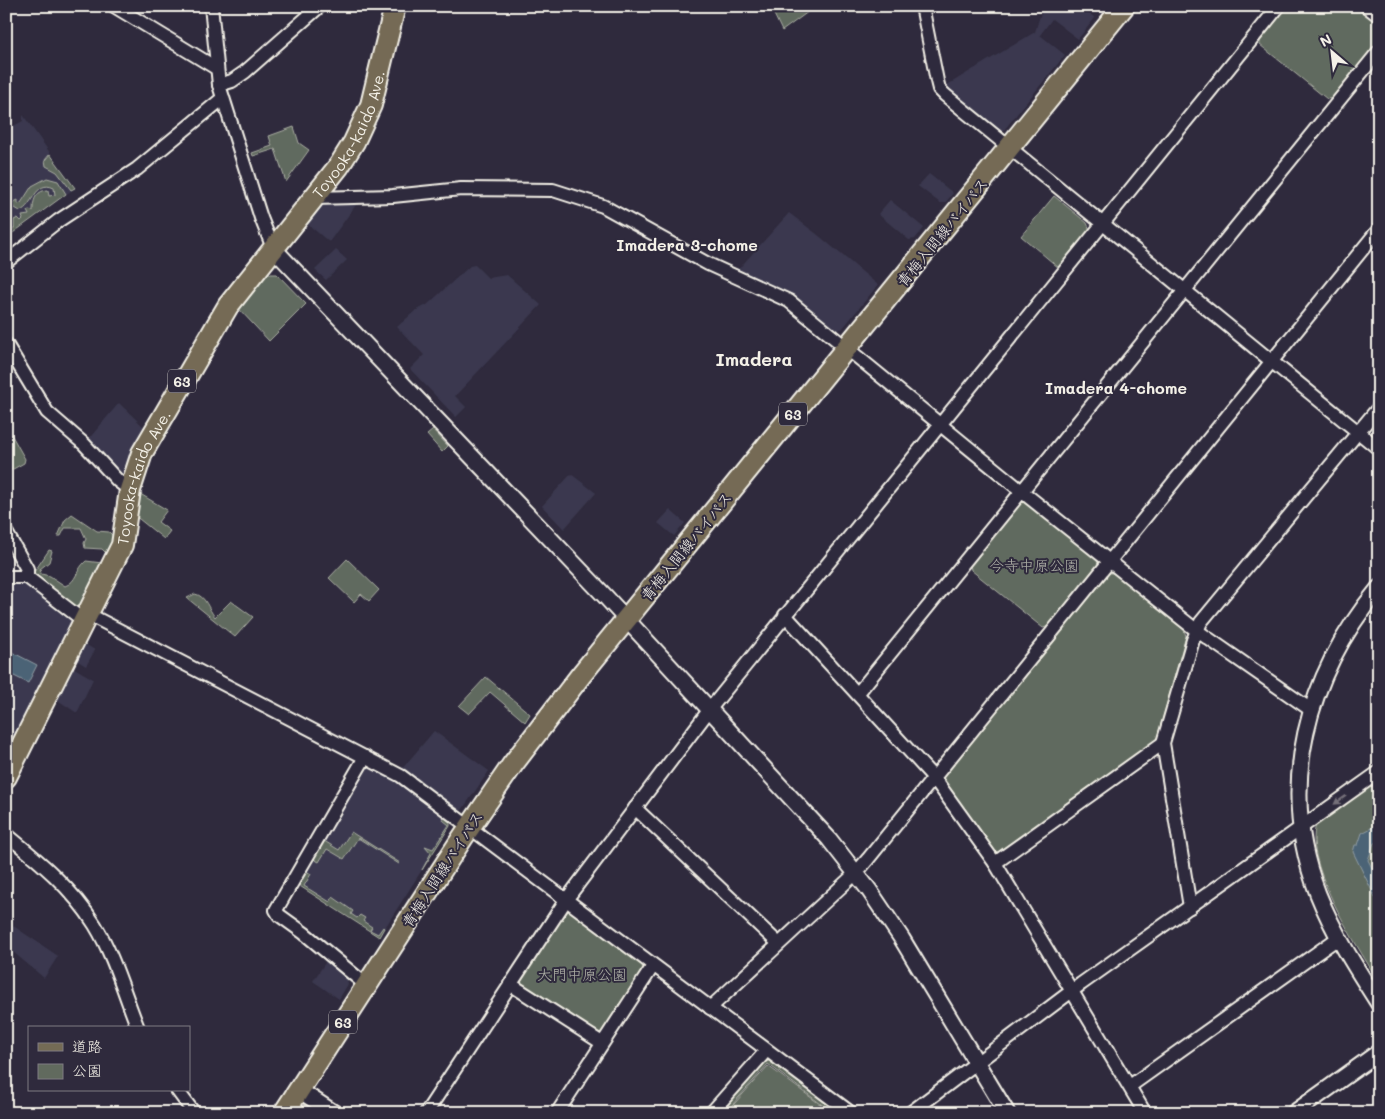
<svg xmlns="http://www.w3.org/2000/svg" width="1385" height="1119" font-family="Mali,'Klee One',sans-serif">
  <rect width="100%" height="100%" fill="#2f2a3d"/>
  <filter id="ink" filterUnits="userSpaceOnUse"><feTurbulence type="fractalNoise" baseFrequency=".02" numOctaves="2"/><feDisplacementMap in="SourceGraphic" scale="10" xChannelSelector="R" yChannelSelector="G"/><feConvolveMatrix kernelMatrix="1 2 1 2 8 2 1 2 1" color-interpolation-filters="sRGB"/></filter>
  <g filter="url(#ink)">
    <g fill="#3b394f">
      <path d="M1043,6H1080L1095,18L1078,39L1052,19L1040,35L1065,55L1004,130L998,131L944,87L1035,32Z"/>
      <path d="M23,115L75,188L6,238V130L23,121Z"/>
      <path d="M929,174L953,193L945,203H940L918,186Z"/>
      <path d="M890,200L924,228L915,239L909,240L878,214Z"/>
      <path d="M320,202H358L329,242L304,221Z"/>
      <path d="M789,213L818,235L878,285L842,329L835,331L735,273Z"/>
      <path d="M336,250L347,260L326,280L315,270Z"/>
      <path d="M475,265L488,278L507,275L541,305L455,396L466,407L456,417L410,369L424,355L397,327L415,311L427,305L470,266Z"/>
      <path d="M119,403L147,430L125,475H119L87,441Z"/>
      <path d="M571,474L596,493L564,529L542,506Z"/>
      <path d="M670,510L685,523L674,536L658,523Z"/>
      <path d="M6,582L24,583L35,590L74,623L6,760Z"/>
      <path d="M81,642L95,650L86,666L73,658Z"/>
      <path d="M69,665L93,679L77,713L53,697Z"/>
      <path d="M434,731L489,771L462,810L456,812L401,770Z"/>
      <path d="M368,767L395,780L450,821V826L379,937L295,883L363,769Z"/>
      <path d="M6,921L58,956L44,978L6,946Z"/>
      <path d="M327,960L347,979L348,984L339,999L313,981Z"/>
    </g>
    <g fill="#616a5e" stroke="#aaaea3">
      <path d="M767,6H816L782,31L771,8Z"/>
      <path d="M1287,6H1356L1379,25V42L1333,98L1327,99L1260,45V39Z"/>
      <path d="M294,127L299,143L309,150L286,182L275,149L253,156L252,153L272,146L269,136Z"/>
      <path d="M50,154L75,188L71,190L57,172L46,166L45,160Z"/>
      <path d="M47,178L58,181L66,194L6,238L14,228V220L18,218L21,221L23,219L22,216L29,215L27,211L29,210L33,211C33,201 35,191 48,190L49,196L55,195L54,188C35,179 33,207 20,211L15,208L14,202L18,200V204L21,203L32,186Z"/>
      <path d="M1054,196L1087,223L1090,230L1059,268L1021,236Z"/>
      <path d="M261,274H277L306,304L269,341L239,309L238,303Z"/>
      <path d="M433,430L448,446L442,452L427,435Z"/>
      <path d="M6,432L11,434L25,459L24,463L6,473Z"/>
      <path d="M137,492L167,510L158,522L170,531L164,539L134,515Z"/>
      <path d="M1025,502L1097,559L1098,566L1049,626L1043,628L971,570L970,564L1020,503Z"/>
      <path d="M72,514L97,531L109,532L115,538L107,554L102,549L85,548L84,543L86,539L81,528H65L61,536H58L65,520Z"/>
      <path d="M49,550L52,551L49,562L40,569L41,574L50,576L65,586C77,582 76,569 86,561L102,563L105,568L79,611L35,577L34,572Z"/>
      <path d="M347,559L379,590L369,601L361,594L354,602L329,578Z"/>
      <path d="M1107,573H1113L1184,630L1186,636L1157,738L1153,743L998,852L993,851L943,781L944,774Z"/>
      <path d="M195,594C206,596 208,609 215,617L231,601L253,617L235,637L187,598Z"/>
      <path d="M486,677L530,714L525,722L490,692L469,714L459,706Z"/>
      <path d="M1379,780V982C1359,949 1303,864 1316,825Z"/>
      <path d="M445,817L450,821V826L422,870L431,853L425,846L433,849L449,825L443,820Z"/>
      <path d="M351,832L400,863L399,864L358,838L344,859L327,849L319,862L310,857L321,839L339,850Z"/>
      <path d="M303,869L311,874L304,886L330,902L333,897L353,911L351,914L357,918L360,915L365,918L363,921L372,927L370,930L378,934L383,927L384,928L379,937L295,883Z"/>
      <path d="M570,911L642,965L643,971L602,1034L596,1035L520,986V980L564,912Z"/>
      <path d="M770,1061L840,1113H833L768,1064L725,1113H720L765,1062Z"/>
      <path d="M768,1066L828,1110L826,1113H726Z"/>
    </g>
    <g fill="#4c6476" stroke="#8f9ca4">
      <path d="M6,649L37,665L28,683L6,672Z"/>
      <path d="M1379,824V842L1374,843L1368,860L1379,882V900L1376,899L1353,852L1355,845H1358L1362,833Z"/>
    </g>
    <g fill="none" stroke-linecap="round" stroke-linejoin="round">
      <g stroke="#f4f1e8" stroke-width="16">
        <g id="minor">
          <path d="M114,6L216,68"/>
          <path d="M211,6L219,85L261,218L273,248"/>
          <path d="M922,6L937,81L939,89L945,95L1379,449"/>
          <path d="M1366,6L1379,16"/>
          <path d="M219,85L232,81L245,72L320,6"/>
          <path d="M314,198L393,196L461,189L553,190L603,206L708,264L789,301L1030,498L1196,630L1311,710"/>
          <path d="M6,262L58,221L137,169L223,98"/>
          <path d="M6,344L47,412L84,444L118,481L130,490"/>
          <path d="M6,532L27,569V577"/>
          <path d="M6,577H27L84,621"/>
          <path d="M88,614L401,776L851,1113"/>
          <path d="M785,615L934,778L995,863L1145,1113"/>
          <path d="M858,693L1379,51"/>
          <path d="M365,757L276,910L279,915L304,933L366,985"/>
          <path d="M635,808L778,943"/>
          <path d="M6,834C39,861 72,888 95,925C114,956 124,993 138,1028"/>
          <path d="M995,863L1163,743"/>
          <path d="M1190,907L1163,743L1193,640L1201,622L1379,407"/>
          <path d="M510,984L602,1043"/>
          <path d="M710,1008L856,873L868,859L1379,229"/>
          <path d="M1130,1086L1338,938"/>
          <path d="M177,1090L194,1113"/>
          <path d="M426,1113L566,900L710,709L1279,6"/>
          <path d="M557,1113L653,966"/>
          <path d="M711,1113L766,1051"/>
          <path d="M910,1113L1081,984L1379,772"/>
        </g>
      </g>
      <g stroke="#f4f1e8" stroke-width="19">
        <g id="tertiary">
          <path d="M273,248L604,595L829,839L869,890L902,939L1007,1113"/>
          <path d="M1379,588C1307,675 1276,786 1318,894C1334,934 1356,968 1379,1004"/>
          <path d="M299,1090L334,1113"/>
          <path d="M1294,1113L1379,1052"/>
        </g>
      </g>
      <g stroke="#f4f1e8" stroke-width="24">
        <g id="primary">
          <path id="s1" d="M6,777L122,545L130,490L142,453L228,306L339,166L354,142L371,105L395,6"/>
          <path d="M284,1113L463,837L513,764L581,675L1124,6"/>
        </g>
      </g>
      <use href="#minor" stroke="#2f2a3d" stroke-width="12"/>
      <use href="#tertiary" stroke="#2f2a3d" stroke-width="15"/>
      <use href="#primary" stroke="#746b55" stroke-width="20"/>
    </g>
    <defs><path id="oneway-solid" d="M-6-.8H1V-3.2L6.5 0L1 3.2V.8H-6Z" transform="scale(1.25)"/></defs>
    <use fill="#747079" href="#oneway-solid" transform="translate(1340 800) rotate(145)"/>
  </g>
  <g text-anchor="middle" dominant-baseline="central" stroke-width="4" stroke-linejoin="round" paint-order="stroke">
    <g fill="#2f2a3d" stroke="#b9b5b5" stroke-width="1">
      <rect x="168" y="369.5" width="28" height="23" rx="4"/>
      <rect x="779" y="402.5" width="28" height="23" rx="4"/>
      <rect x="329" y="1010.5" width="28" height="23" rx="4"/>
    </g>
    <g font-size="14" font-weight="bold" fill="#f4f1e8">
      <text x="182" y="381">63</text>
      <text x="793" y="414">63</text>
      <text x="343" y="1022">63</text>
    </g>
    <g font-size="15" fill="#f4f1e8" stroke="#2f2a3d">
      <text stroke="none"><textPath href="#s1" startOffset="736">Toyooka-kaido Ave.</textPath></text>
      <text transform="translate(942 232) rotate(-51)">青梅入間線バイパス</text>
      <text stroke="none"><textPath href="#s1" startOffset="331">Toyooka-kaido Ave.</textPath></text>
      <text transform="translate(686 546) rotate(-51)">青梅入間線バイパス</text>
      <text transform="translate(442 869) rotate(-57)">青梅入間線バイパス</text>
    </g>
    <g font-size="15" fill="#b2b4aa" stroke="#2f2a3d">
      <text x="1034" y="565">今寺中原公園</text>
      <text x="582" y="974">大門中原公園</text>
    </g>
    <g font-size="16" font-weight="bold" fill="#f4f1e8" stroke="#2f2a3d">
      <text x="687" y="244">Imadera 3-chome</text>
      <text x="1116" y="387">Imadera 4-chome</text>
    </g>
    <g font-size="18" font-weight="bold" fill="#f4f1e8" stroke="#2f2a3d">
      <text x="754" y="359">Imadera</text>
    </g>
  </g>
  <rect width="1385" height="1119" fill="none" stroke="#2f2a3d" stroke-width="25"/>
  <rect x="12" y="12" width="1360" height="1094" fill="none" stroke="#f4f1e8" stroke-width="2" filter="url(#ink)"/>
  <rect x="28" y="1026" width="162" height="65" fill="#2f2a3d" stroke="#7e7a81"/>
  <rect x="38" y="1043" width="25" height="8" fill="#746b55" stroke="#7e7a81"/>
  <text x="72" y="1052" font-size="15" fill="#f4f1e8">道路</text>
  <rect x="38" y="1064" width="25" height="15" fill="#616a5e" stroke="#7e7a81"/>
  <text x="72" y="1076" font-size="15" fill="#f4f1e8">公園</text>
  <g transform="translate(1332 52) rotate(332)" stroke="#2f2a3d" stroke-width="4" paint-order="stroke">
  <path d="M0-4L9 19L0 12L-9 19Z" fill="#f4f1e8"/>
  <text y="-8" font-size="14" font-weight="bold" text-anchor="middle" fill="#f4f1e8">N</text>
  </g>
</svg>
